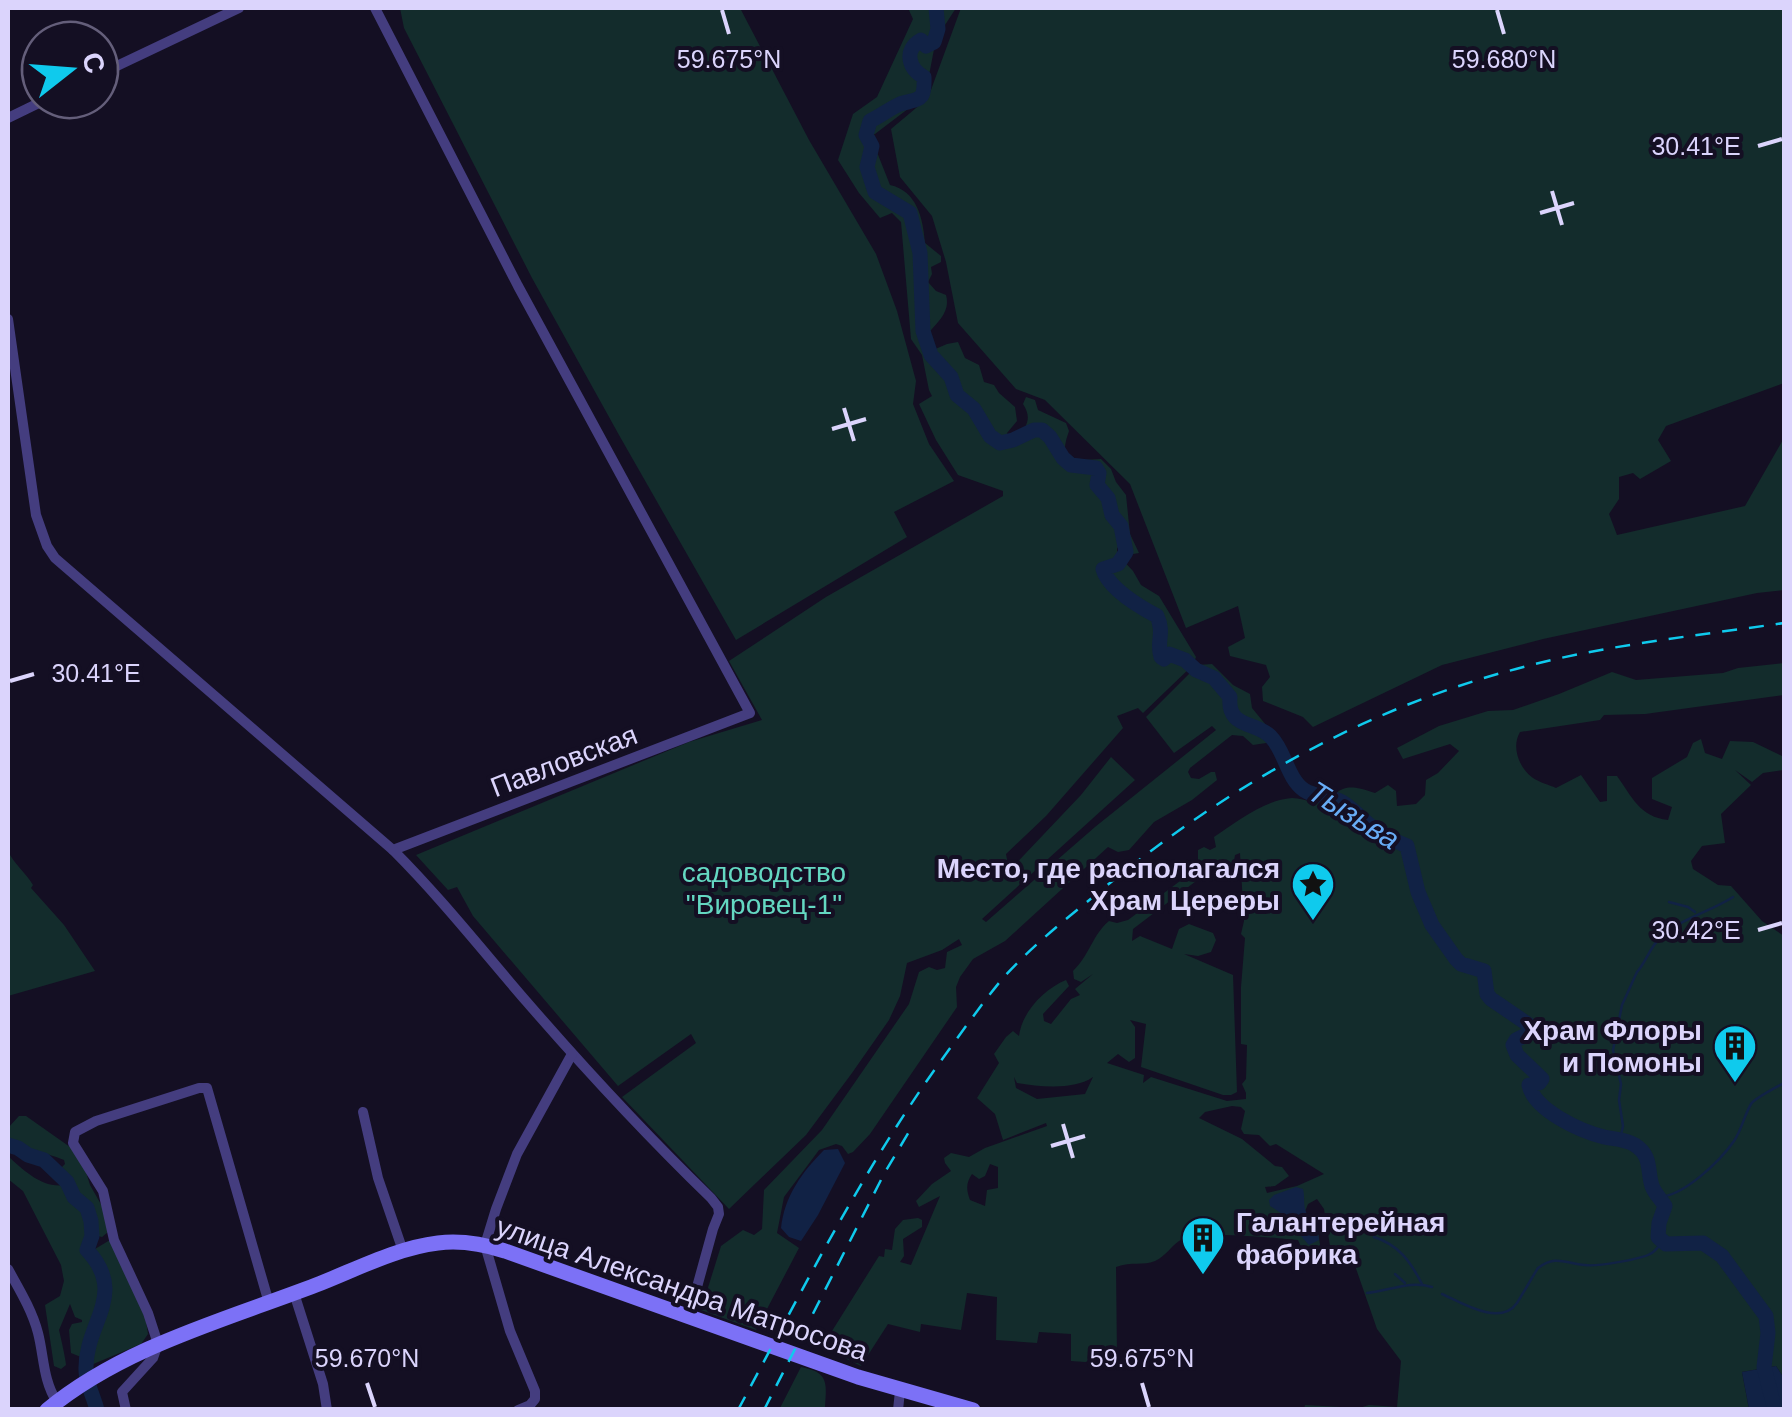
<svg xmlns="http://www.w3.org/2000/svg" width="1792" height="1417" font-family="Helvetica,sans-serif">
  <rect width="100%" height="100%" fill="#140f23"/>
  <g fill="#132c2c" fill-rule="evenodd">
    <path d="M400,8H740L809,140L876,254L897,311L916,381L913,404L929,444L954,481L894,512L907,537L736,640L619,435L532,278L404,28Z"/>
    <path d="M908,8H956L936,39L925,96L871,137L890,185C917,191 923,218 925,243L941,256V262L931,267L932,274L928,282L936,291L946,295C951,313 936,323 926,336L927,344L933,350L947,344L958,342L965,358L979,365L984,382L994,385L999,393L1015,407L1017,421L1007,433L1010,439L1019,437C1027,425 1032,418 1023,404L1026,397L1035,400L1038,410L1066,423L1069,431C1064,445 1060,462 1079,465L1083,460L1101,459L1111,469L1116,482L1126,495L1130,534L1139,553L1133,554L1121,546L1117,548V554L1133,571L1141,585L1159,596L1196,657L1193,665L1143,713L1138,708L1117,716L1123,728L1046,816L1006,854L1009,871L1081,795L1111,757L1135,780L982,919L986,922L1095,827L1216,730L1212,726L1174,753L1146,717L1198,665L1212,664L1233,685L1250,694L1252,708L1275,736L1266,743L1253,745L1243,736L1232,735L1190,768L1188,772L1191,778L1199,779L1211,772H1215L1217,780L1192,800L1154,822L1129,850L1118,852L1108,847L1005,941L973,959L960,977L956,987L957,1007L870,1134L853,1152L848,1154L842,1146L836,1144L819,1150L784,1197L777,1233L799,1248L756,1330L701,1310L721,1246L743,1230L754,1235L762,1229L764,1190L822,1130L909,1004L919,972L929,967L937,970L945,968L947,952L962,945L959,939L942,950L907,963L900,996L889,1020L852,1073L806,1135L729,1209L622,1097L696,1043L691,1034L618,1086L473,916L457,887L448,890L416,855L689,742L762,720L729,661L826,597L1003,496V491L958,475L936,440L919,404L932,396L929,390L922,355L911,339L901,222L892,213L880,218L859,193L838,160L853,114L877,97L913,19Z"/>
    <path d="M961,8H1784V383L1666,426L1658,440L1671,461L1640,479L1633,473L1619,477V499L1609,514L1617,535L1745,506L1784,438V590L1757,593L1543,639L1442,665L1313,727L1303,717L1263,701L1262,687L1270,677L1266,665L1230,656L1228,647L1245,638L1238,606L1186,628L1130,484L1045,400L1016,389L958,323L946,262L932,216L900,177L891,129L928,98Z"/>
    <path d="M1784,663V695L1645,714L1604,715L1600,720L1520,732C1511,747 1519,768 1533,778C1539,782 1549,785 1556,788L1581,775L1600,802L1607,801V776H1617C1632,797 1640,817 1668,820L1672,807L1652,799V778L1687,757L1693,743L1701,739L1705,753L1722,759L1730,741L1753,742L1784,757V770L1763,773L1752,782L1735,770L1751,785L1721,814L1725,843L1702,846L1691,861L1693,869L1718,885L1731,886L1762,921L1784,936V1378L1776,1366L1742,1372L1749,1409H1304L1305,1405L1359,1408L1369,1405L1397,1407L1401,1361L1377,1329L1352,1257L1331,1252L1324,1209L1317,1199L1308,1204L1304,1214L1318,1230L1320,1245L1316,1249H1302L1298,1240C1273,1238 1197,1229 1179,1241C1170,1247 1166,1256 1155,1261C1143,1266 1132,1261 1116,1267L1117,1358L1085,1362L1071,1361V1334L1039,1332L1037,1343L996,1340L997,1297L967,1293L961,1330L921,1324L920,1332L888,1324L861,1366L822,1347L879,1256L884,1257L885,1249L892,1250L895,1229L903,1220L918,1218L922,1220V1227L903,1239L904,1256L900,1262L911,1265L940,1196L919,1207L916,1201L932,1184L951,1171L945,1163L944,1158L951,1153L969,1157L985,1148L1047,1126L1046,1123L1003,1140L995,1114L977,1098L999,1063L994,1054L1006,1037L1013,1031L1019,1036C1022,1012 1044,989 1066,980L1069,986L1043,1014L1044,1021L1051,1024L1071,999L1080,995L1075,989L1093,974L1081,982L1074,979L1073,971C1089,956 1093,934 1109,921L1117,923L1128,920L1188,875L1198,865V850L1204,847L1210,850L1216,847L1214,837C1237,822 1264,800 1292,798C1300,798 1308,802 1315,801C1346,793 1338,780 1375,793L1388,785L1396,791L1397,806L1416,804L1425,795L1426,780L1438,773L1459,751L1450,744L1403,759L1397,748L1439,726L1488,711L1513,710L1559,694L1612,672L1636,680L1723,673L1738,668ZM1240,853L1244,921L1241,934L1245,938L1241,987V1044L1247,1045L1246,1079L1242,1084L1246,1093V1099L1227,1101L1151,1077L1143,1083L1144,1075L1107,1063L1118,1054L1129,1062L1135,1058V1027L1130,1020L1146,1024L1141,1067L1223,1095H1231L1237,1092L1233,975L1184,954L1198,956L1211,952L1216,940L1213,933L1189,924L1179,929L1172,949L1140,936L1132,941L1133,929L1204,875L1211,881L1233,867L1235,855ZM1014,1077L1017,1083C1041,1087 1075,1090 1093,1077L1085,1094L1037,1099L1016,1088ZM1232,1106L1241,1107L1245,1111L1241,1129L1244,1134L1259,1135L1270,1146L1276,1144L1324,1174L1297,1186L1267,1193L1265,1187L1275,1186L1289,1176L1282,1167L1275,1166L1242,1139L1199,1118L1205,1112ZM990,1164L998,1167V1188L987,1190L985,1206L970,1200C966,1189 966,1183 972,1174L979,1179L985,1176Z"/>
    <path d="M8,851C14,864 25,872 33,885L31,888L64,925L95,971L8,996Z"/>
    <path d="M19,1116H26L70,1147L85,1169L90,1185L103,1208L108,1232L102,1237L91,1234L87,1237V1251L98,1270H102L106,1266C104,1259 97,1257 95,1249L110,1240L144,1309L148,1334L141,1344L91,1365L83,1363L81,1357L71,1353L69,1330L72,1324L82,1322V1320L75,1317L70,1304L59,1330C60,1334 66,1360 66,1365L61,1369L54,1366L45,1305L60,1296L64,1281L61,1265L23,1191L8,1179V1156C23,1170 43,1189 65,1185L67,1180L60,1169L65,1164L64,1160C45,1152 27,1150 8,1143V1128Z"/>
    <path d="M801,1367C828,1372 827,1382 825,1407L827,1409L779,1410Z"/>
  </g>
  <g fill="#112245">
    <path d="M838,1149L845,1163L818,1215L801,1241L789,1237L781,1228C784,1197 802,1172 824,1150Z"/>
    <path d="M1296,1187L1303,1189C1305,1196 1303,1204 1306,1212C1311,1225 1318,1224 1319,1240L1309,1245C1292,1227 1294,1220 1270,1206L1269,1200L1274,1195Z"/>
    <path d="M1776,1366L1784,1378V1409H1749L1742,1372Z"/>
  </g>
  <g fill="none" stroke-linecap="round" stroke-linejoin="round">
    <g stroke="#112245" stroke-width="2.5">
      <path d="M1669,902L1688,907L1695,912"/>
      <path d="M1620,1140L1623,1126L1619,1100L1621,1084L1613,1050L1622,1005L1637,972C1646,962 1650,947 1660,938C1681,918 1710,912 1733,897"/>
      <path d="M1659,1197C1684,1196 1720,1161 1734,1141C1742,1129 1744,1116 1751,1104C1755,1098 1777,1087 1784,1083"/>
      <path d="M1317,1225L1343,1217L1364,1227"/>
      <path d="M1374,1237C1399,1245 1410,1261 1422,1284"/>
      <path d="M1395,1274L1405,1283"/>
      <path d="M1367,1293C1390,1291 1409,1280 1432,1287"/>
      <path d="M1442,1294C1462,1303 1500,1327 1517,1303C1524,1292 1531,1279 1538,1268C1556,1254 1566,1264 1585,1265C1596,1267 1641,1259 1650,1254C1656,1251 1658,1247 1662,1242"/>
    </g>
    <g stroke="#112245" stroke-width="15">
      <path d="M936,8L938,29L934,42L926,46L921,40C903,50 909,69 924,77C925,102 920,98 900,104C891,108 880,116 870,121L866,135L872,146L867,167L875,192L910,213L920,253L923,331L931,355L951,377L957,395L974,409L990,436L1000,443L1013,440L1034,430H1042L1050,437L1063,458L1071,465L1096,468L1099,473L1097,485L1108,498L1112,515L1121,526L1126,552L1118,564L1103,569C1108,588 1140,607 1157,616C1165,634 1156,642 1161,657L1164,659L1169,654L1185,660L1196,670L1214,678L1230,697C1227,729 1256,721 1271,737C1285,751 1287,778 1304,790C1314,797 1330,796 1342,802C1354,809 1361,819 1372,827C1382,835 1395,841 1407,846L1418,892L1432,925L1456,959L1461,964L1484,971L1487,994L1491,999L1532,1027L1530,1033L1516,1040L1513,1045L1517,1055L1542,1079L1539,1083L1529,1085C1534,1110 1580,1131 1604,1137C1614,1139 1626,1139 1635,1145C1652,1156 1647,1170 1652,1186C1655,1194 1661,1199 1665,1206L1659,1223L1658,1237L1666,1244L1703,1243L1722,1256L1766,1316L1768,1333L1764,1367L1775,1410"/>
      <path d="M8,1145L18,1148L28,1155L44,1160L67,1182L74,1197L87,1208L91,1221L92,1236L87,1250C129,1295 84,1323 86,1371C86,1383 94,1397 97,1410"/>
    </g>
    <g stroke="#443d7f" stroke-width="10">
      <path d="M375,8L518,286L750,713L393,850"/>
      <path d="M100,74L239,8"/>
      <path d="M8,118L45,100"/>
      <path d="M8,319L36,515L47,546L55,558L393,850C441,898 482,950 526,1001C585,1069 646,1135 711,1198L718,1207L719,1214L713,1229L689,1316"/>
      <path d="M363,1112L378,1178L403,1251"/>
      <path d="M8,1269C19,1289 32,1310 38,1333C44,1356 43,1381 57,1402"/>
      <path d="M294,1293L323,1384L327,1410"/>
      <path d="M126,1410L122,1392L153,1358L158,1344L148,1313L114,1240L103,1191L73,1143L75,1132L96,1121L199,1088H207L269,1303"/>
      <path d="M518,1410L530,1405L535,1399V1391L510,1331L485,1245L496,1209L517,1154L572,1054"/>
      <path d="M898,1410L900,1391"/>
    </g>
    <path stroke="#7c71f6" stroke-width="15" d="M47,1410C123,1347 225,1320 316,1285C355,1270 396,1248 438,1243C461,1240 483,1244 505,1251L858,1377L973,1410"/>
    <g stroke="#0fcaed" stroke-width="2.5" stroke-dasharray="15 12" stroke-linecap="butt">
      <path d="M738,1410C804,1287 866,1163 948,1051C966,1026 984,1001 1003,978C1030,948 1062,922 1093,897C1217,793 1359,710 1516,669C1603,645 1695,636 1784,623"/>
      <path d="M764,1410L884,1174L910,1130"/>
    </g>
  </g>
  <path fill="none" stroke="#dbd4fc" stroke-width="4" d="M722,10L729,34M1497,10L1504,34M1758,146L1782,139M1552,191L1562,225M1540,213L1574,203M844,408L854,441M832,429L866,419M10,681L34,674M1758,930L1782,923M1063,1124L1073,1158M1051,1146L1085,1136M367,1383L375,1407M1142,1383L1149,1407"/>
  <defs>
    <g id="sight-pin" transform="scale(2.25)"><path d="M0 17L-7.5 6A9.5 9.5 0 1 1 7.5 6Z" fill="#0fcaed" stroke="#140f23"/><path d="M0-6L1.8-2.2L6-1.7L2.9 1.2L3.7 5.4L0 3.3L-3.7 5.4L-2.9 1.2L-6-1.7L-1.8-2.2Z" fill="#111"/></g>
    <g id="building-pin" transform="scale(2.25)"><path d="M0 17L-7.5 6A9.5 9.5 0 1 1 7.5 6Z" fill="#0fcaed" stroke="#140f23"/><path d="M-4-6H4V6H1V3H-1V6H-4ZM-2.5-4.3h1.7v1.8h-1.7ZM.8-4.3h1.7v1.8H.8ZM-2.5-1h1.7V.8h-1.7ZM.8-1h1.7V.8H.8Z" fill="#111"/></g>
  </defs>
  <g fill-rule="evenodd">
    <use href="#sight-pin" x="1313" y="884"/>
    <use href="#building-pin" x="1735" y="1046"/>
    <use href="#building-pin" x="1203" y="1238"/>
  </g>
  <g text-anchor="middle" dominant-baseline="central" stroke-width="8" stroke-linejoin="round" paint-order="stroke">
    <g font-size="28" fill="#dbd4fc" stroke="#140f23">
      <text transform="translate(564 761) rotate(-21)">Павловская</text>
      <text transform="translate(682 1289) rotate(19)">улица Александра Матросова</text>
    </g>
    <g font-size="28" font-weight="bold" fill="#dbd4fc" stroke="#140f23" text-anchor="end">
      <text x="1280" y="868">Место, где располагался<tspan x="1280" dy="32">Храм Цереры</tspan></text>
      <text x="1702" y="1030">Храм Флоры<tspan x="1702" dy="32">и Помоны</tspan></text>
      <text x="1236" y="1222" text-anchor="start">Галантерейная<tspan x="1236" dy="32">фабрика</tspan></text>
    </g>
    <g font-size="28" fill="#64d8c2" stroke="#140f23">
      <text x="764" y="872">садоводство<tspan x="764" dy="32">"Вировец-1"</tspan></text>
    </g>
    <g font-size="30" font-style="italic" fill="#68acf6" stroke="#140f23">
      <text transform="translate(1354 815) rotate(32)">Тызьва</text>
    </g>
  </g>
  <g font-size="25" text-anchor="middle" fill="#dbd4fc" stroke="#140f23" stroke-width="8" stroke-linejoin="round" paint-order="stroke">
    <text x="729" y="68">59.675°N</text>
    <text x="1504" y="68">59.680°N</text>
    <text x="1696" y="155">30.41°E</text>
    <text x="96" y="682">30.41°E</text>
    <text x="1696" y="939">30.42°E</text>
    <text x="367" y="1367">59.670°N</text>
    <text x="1142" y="1367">59.675°N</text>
  </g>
  <rect width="1792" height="1417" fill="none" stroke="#dbd4fc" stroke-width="20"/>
  <g transform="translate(70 70) rotate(73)"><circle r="48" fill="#140f23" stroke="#645e7a" stroke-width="2.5"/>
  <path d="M0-8L18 38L0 25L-18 38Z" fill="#0fcaed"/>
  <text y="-15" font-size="28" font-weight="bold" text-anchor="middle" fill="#dbd4fc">С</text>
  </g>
</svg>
